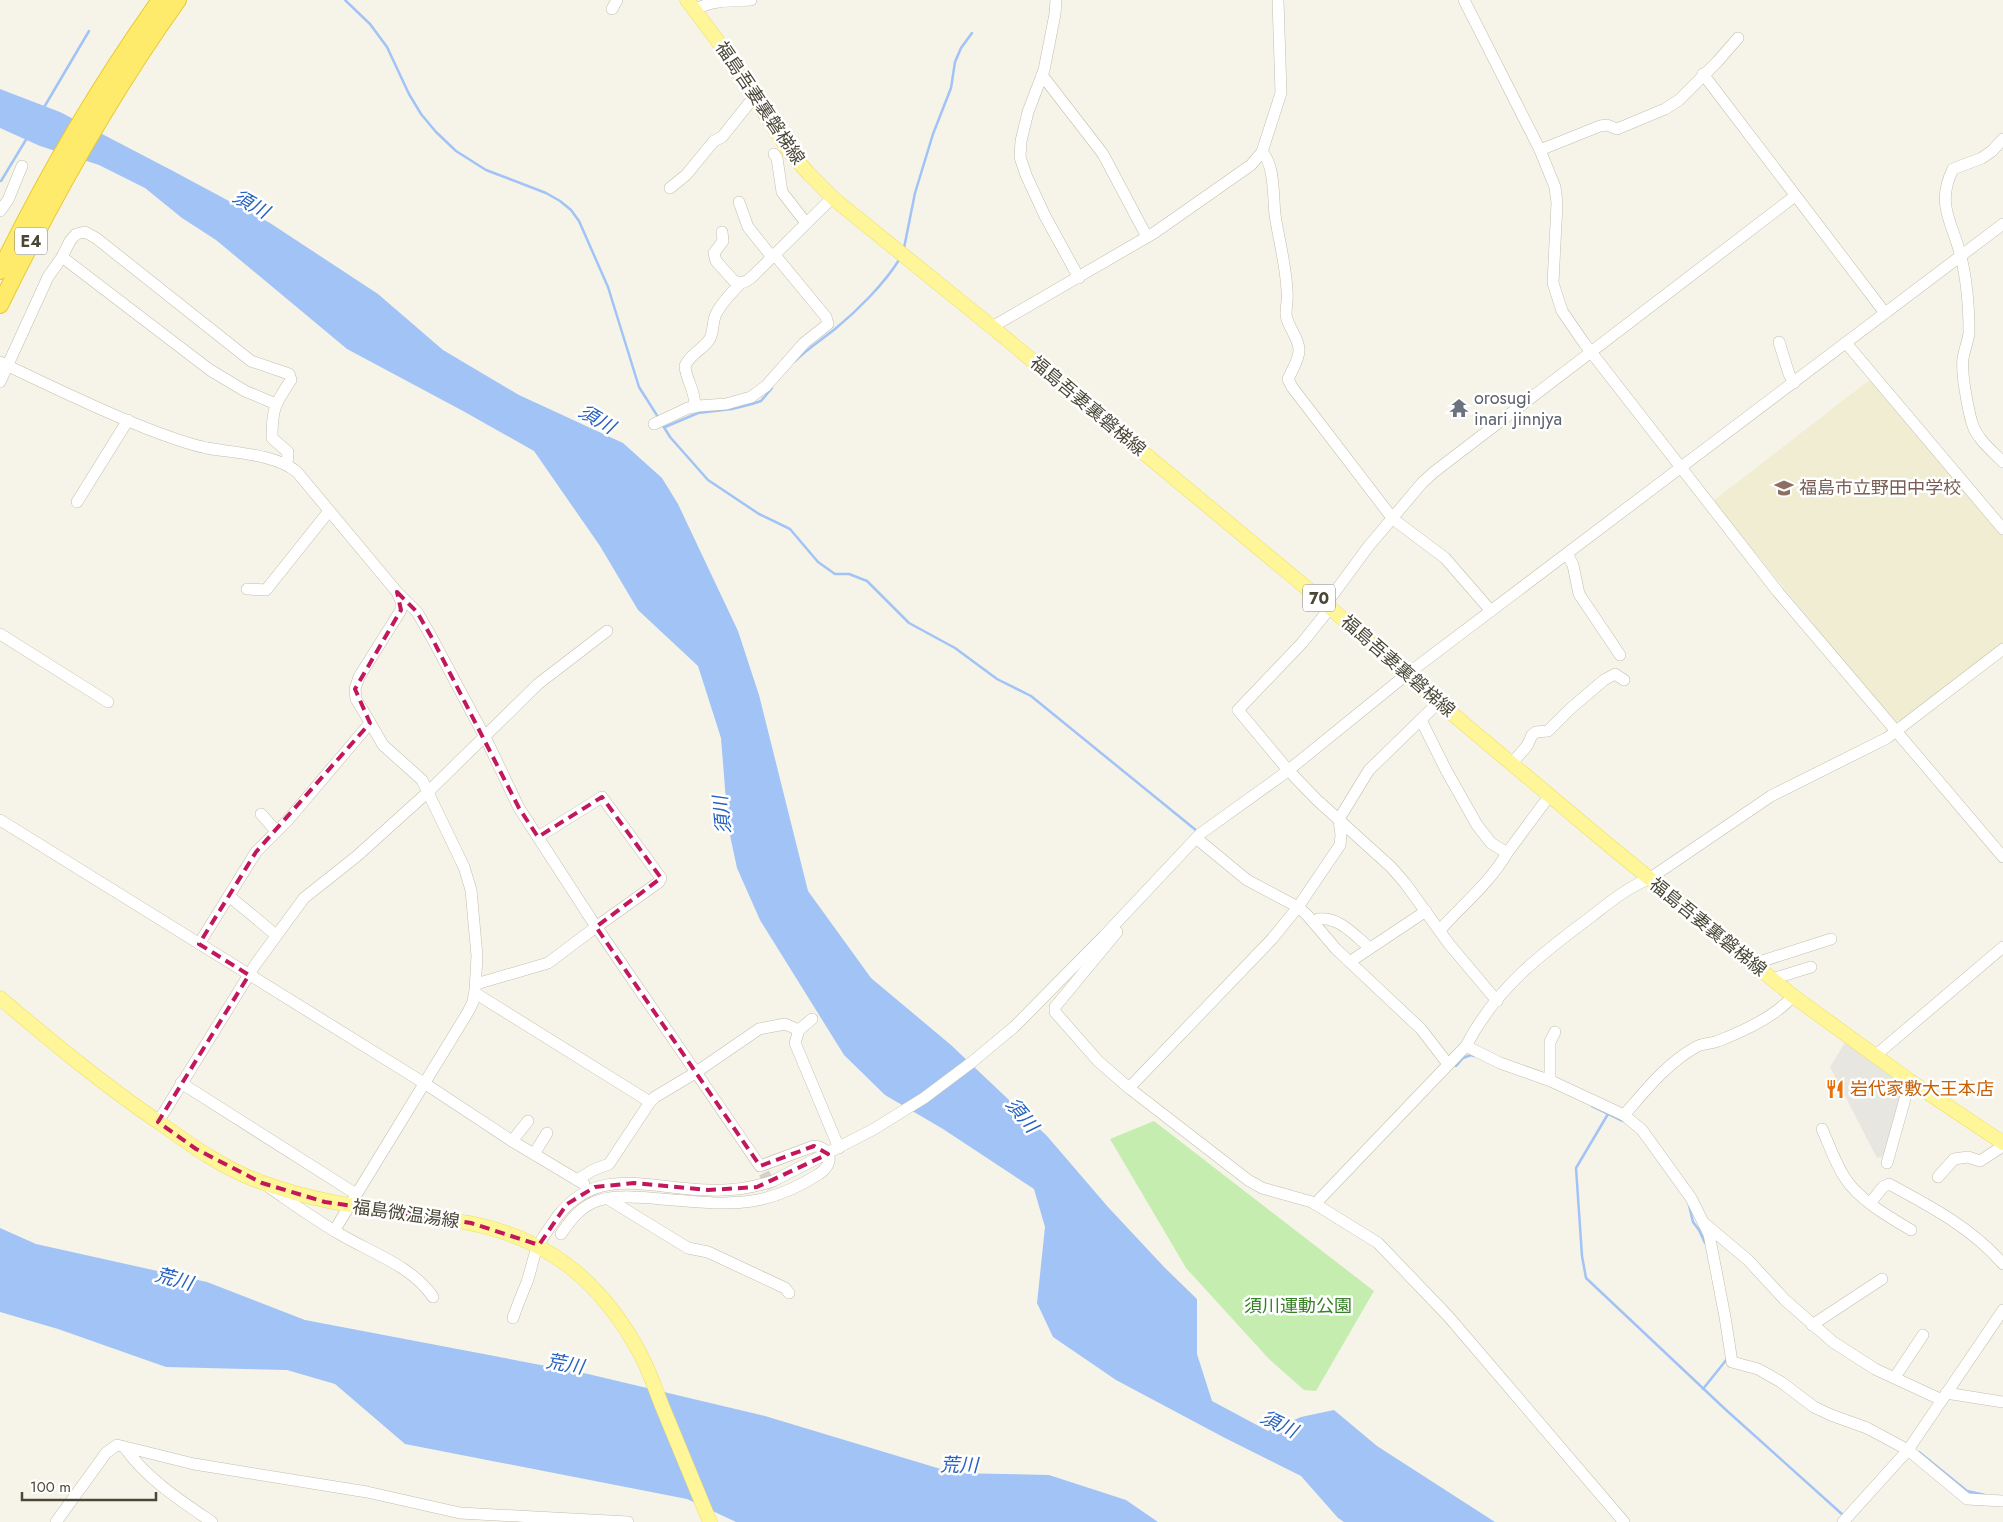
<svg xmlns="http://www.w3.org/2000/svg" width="2003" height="1522" font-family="Jost,'Noto Sans JP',sans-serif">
  <rect width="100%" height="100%" fill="#f6f4e9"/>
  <path fill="#f0edd2" d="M1868,381H1872L2003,535V643L1903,720L1897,721L1891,719L1713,501Z"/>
  <path fill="#c5edb0" d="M1154,1121L1374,1291L1316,1391L1304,1390L1269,1359L1186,1268L1110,1139Z"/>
  <path fill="#e7e6e1" d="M1846,1041L1905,1083L1884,1156L1877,1158L1830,1067Z"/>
  <g fill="#a2c3f6">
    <path d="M0,89L60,112L173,171L270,223L378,294L443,350L519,395L623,443L662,478L678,504L738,631L759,695L808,891L871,978L951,1045L1047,1136L1108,1207L1165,1268L1197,1299V1354L1212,1401L1268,1431L1301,1417L1334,1410L1377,1446L1495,1522H1344L1338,1518L1301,1476L1225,1438L1116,1380L1053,1337L1037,1303L1045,1227L1034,1189L943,1129L885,1095L844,1055L760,920L737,868L728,826L721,738L698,666L638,610L600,546L534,451L463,411L347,349L216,240L182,218L145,188L99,165L40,146L0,128Z"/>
    <path d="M0,1228L36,1244L207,1282L305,1320L588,1374L765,1416L954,1473L1049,1475L1126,1500L1158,1522H736L687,1499L405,1444L335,1384L287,1370L166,1367L58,1329L0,1312Z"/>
  </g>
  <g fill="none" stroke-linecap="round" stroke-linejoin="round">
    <g stroke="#a2c3f6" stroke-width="2.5">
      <path d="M345,0L370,24L387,47L409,94L421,114L436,132L456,151L486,170L546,193L560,201L571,210L579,221L608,287L639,387L658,417"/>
      <path d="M43,109L89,31"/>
      <path d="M1,181L27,138"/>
      <path d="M904,248L915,193L933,134L951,88L955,62L961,48L972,33"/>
      <path d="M795,361C808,348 820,341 835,329C857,311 884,284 899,260"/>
      <path d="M662,424L670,437L708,480L759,514L790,529L818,562L835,574H849L867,581L909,623L955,648L997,679L1031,696L1197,831"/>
      <path d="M665,427L698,413L732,409L752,404L761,401L772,388"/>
      <path d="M1455,1064L1456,1066L1463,1058L1471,1055L1474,1056"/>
      <path d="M1592,1106L1623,1121"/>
      <path d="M1608,1114L1576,1168L1582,1256L1586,1278L1725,1409L1843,1515"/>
      <path d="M1689,1205L1693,1222L1699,1230L1705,1243"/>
      <path d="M1703,1389L1727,1359"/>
      <path d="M1919,1452L1967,1491L1985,1495"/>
    </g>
    <path stroke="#d4d1c5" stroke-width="11" stroke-dasharray="11 5.5" stroke-linecap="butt" d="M764,1173L772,1188"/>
    <g stroke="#c2bfab" stroke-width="12">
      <g id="minor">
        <path d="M1056,0L1055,14L1044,70L1028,112L1021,141L1020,157L1026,175L1045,216L1079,278"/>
        <path d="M1464,0L1540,150L1555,187L1557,203L1553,283L1562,311L1584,343L1778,592L2003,857"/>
        <path d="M612,9L617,0"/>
        <path d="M696,9C713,0 731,1 751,0"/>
        <path d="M1703,74L1885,313"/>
        <path d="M1042,75L1103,154L1147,237"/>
        <path d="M2003,139L1992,151L1982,158L1953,169C1935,205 1953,223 1961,257C1967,281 1969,308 1969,333C1968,342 1964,350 1963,359C1961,373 1968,409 1972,423C1977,439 1991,450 2003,462"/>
        <path d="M1540,150L1600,126L1607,125L1617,129L1665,109L1679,100L1718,61L1738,38"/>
        <path d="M1262,152C1275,165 1273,197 1275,215C1279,241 1286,265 1287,291C1288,299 1286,307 1286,314C1287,327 1299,337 1299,350C1299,360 1292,370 1288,379L1292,387L1393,519L1445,558L1491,611"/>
        <path d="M774,154L777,158L782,192L806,223"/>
        <path d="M670,188L686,175L714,141L722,137L754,97"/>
        <path d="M739,202L748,227L772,257"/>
        <path d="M0,211L8,200L22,166"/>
        <path d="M722,232L723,241L714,253L716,261L733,280C741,286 748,281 754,275L833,197"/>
        <path d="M62,257L210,370L245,391L276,404"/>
        <path d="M992,327L1154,233L1251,165L1262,152L1281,93L1278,0"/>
        <path d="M1779,342L1789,374L1794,383"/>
        <path d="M1846,343L2003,529"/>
        <path d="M0,362C46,384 91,406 138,425C161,434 183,443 207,448C234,453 276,454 297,472L397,592L401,601V610L359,677L355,689L356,699L368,719L383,745L422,780L464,867L471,890L477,956L475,990L473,1002L468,1012L334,1231"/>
        <path d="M0,382L48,277L62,257L70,241L76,234L85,232L96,238L251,361L289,374L291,380C275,404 272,408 272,438L288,452L287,464"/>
        <path d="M695,407C695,388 686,381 685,366C690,354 702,350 709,340C714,333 712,322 716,314C722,302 732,292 741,283"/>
        <path d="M654,424L688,408L698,406L726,404L751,397L766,386L804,343L828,324L826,317L774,254"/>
        <path d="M77,502L128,420"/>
        <path d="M1567,554L1573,565L1579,594L1620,655"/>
        <path d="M247,589L266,590L329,511"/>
        <path d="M398,593L417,612L432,638L488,743L519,808L591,919L760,1166L814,1146C819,1146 823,1148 827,1152C833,1161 826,1169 819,1174C761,1211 725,1204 661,1199C642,1197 619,1195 600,1200C582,1205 571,1219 561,1234"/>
        <path d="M1326,604L1368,547L1422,483L1434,472L1795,196"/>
        <path d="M1330,608L1302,643L1238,710L1288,770L1317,800L1391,867L1405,883L1449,944L1497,1001"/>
        <path d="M0,634L108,702"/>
        <path d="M1421,720L1446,770L1477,825L1491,843L1507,853L1550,795"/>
        <path d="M1512,763L1527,746L1532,735L1536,732L1548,731L1570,709L1604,680L1615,674L1624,680"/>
        <path d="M261,814L276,831"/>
        <path d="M0,820L424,1083L512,1141L584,1184"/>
        <path d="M1196,838L1247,880L1298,907L1307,915L1336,949L1421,1029L1448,1064"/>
        <path d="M229,896L276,935"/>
        <path d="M1318,919C1339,916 1355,936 1370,948"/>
        <path d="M1440,930C1462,905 1490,883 1507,853"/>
        <path d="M1117,932L1055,1007V1012L1098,1061L1129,1088L1248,1180L1262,1188L1312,1202L1378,1243L1448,1316L1624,1522"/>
        <path d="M199,944L256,852L288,820L370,723"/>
        <path d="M1354,959L1426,911"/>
        <path d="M1753,964L1831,939"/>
        <path d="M1772,979L1811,967"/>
        <path d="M476,984L548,963L596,927L659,882L661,878L602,797L538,837"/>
        <path d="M475,993L650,1102"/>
        <path d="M812,1019L799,1030L795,1043L839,1148"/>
        <path d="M1466,1046L1500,1063L1551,1081L1624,1115L1642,1130L1691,1198L1709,1234L1725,1317L1732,1362L1758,1369L1781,1382L1814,1407L1831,1415L1867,1428L1908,1450L1967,1499L2003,1501"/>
        <path d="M1876,1055L2003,947"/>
        <path d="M1550,1080V1042L1555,1032"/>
        <path d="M181,1083L356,1194"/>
        <path d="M1129,1088L1272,939L1298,907L1340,845L1341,835L1339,819L1369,770L1439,702"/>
        <path d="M1624,1115C1646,1090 1667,1063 1696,1047C1703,1043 1711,1044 1718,1041C1744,1031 1775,1017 1793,996"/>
        <path d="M158,1122L255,965L304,898L357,856L429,791L538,684L607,631"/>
        <path d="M1822,1129C1829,1144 1835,1163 1845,1178C1859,1200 1889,1217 1911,1230"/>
        <path d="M512,1141L528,1121"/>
        <path d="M534,1154L547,1133"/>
        <path d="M1887,1163L1910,1081"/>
        <path d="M1938,1177L1954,1159L1968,1157L1980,1161L2003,1146"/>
        <path d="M577,1180L593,1170L609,1164L650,1102L655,1097L695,1073L759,1029L785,1024L799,1030"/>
        <path d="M270,1188C292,1203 314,1219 338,1233C371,1253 411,1265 433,1297"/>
        <path d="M608,1199L688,1248L708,1252L785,1288L789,1293"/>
        <path d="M1871,1202L1883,1187L1889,1184C1930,1206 1972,1228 2003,1264"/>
        <path d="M1315,1204L1466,1046C1496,988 1541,954 1592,916C1610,902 1628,887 1649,879L1771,796L1887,738L2003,649"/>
        <path d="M1704,1223L1748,1260L1785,1300L1833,1342L1875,1369L1942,1400"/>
        <path d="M513,1318C517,1306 522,1294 527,1282C531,1271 533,1257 538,1246C543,1236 551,1226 557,1217C598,1163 653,1190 709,1190C731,1191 752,1188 773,1181L874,1129L924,1098L972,1062L1014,1027L1104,936L1200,834L1285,773L1406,675L2003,224"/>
        <path d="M1812,1325L1882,1279"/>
        <path d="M1895,1377L1923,1335"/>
        <path d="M1946,1393L2003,1402"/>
        <path d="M125,1448C147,1479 181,1501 212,1522"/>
        <path d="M56,1522L106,1453L117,1445L194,1464L367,1492L460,1513L628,1522"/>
        <path d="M1843,1522L1908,1450L2003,1310"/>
      </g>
    </g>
    <g stroke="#edde60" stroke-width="15">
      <g id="major">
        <path d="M687,0L717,40L789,151L808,173L834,199L992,327L1326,604L1406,675L1605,842L1793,996L1910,1081L2003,1143"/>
        <path d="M0,998C52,1042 104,1085 160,1123C192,1146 224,1169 261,1182C330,1208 398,1210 469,1223C547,1238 599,1280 637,1348C649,1368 656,1392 665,1413C680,1449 695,1486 710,1522"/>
      </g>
    </g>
    <g stroke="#e9c930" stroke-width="18">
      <g id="highway">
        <path d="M0,271C46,176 99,86 160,0"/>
        <path d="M0,305C52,199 109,96 178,0"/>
      </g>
    </g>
    <use href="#minor" stroke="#fff" stroke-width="11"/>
    <use href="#major" stroke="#fff699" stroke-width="14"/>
    <use href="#highway" stroke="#ffeb6b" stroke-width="16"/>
  </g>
  <path fill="none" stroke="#c2185b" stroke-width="4" stroke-dasharray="10 6" stroke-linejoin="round" d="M397,592L417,612L432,638L519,808L538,837L602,797L661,878L596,927L760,1166L814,1146L828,1154L757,1187L708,1190L634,1183L595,1187L567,1204L539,1245L471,1223L325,1202L262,1183L196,1149L158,1122L249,975L199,944L256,852L370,723L355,689L401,610Z"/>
  <defs>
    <g id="temple-bare" transform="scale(1.5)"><path d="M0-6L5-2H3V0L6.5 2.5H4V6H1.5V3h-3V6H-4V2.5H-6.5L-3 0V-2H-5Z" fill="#6b7280" stroke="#fff" stroke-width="2.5" paint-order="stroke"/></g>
    <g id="school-bare" transform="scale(1.5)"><path d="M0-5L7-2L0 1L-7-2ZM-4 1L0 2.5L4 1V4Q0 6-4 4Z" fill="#8d6e63" stroke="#fff" stroke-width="2.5" paint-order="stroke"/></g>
    <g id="restaurant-bare" transform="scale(1.5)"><path d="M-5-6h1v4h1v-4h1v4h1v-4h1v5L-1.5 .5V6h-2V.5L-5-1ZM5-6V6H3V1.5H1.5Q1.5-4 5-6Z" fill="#e8710a" stroke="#fff" stroke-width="2.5" paint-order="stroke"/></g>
  </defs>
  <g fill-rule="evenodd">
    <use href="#temple-bare" x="1459" y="408"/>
    <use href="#school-bare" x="1784" y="488"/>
    <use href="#restaurant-bare" x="1835" y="1089"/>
  </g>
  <g text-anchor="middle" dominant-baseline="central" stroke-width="5" stroke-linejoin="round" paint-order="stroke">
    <g fill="#fff" stroke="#807e73" stroke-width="1">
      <rect x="15" y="227.5" width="32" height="27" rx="4"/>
      <rect x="1303" y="584.5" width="32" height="27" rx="4"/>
    </g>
    <g font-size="16" font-weight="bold" fill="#4a4737">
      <text x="31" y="241">E4</text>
      <text x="1319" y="598">70</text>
    </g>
    <g font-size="18" fill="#4a4737" stroke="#fff">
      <text transform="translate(760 103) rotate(56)">福島吾妻裏磐梯線</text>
      <text transform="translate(1088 406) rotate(40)">福島吾妻裏磐梯線</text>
      <text transform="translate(1398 666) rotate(41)">福島吾妻裏磐梯線</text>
      <text transform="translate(1708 927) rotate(39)">福島吾妻裏磐梯線</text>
      <text transform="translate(406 1214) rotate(8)">福島微温湯線</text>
    </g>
    <g font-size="18" fill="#5b616d" stroke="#fff" text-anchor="start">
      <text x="1474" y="398">orosugi<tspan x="1474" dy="21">inari jinnjya</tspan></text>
    </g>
    <g font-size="18" fill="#785e54" stroke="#fff" text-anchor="start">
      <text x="1799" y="488">福島市立野田中学校</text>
    </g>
    <g font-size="18" fill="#c56008" stroke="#fff" text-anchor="start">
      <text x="1850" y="1089">岩代家敷大王本店</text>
    </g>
    <g font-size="18" fill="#358224" stroke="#fff">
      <text x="1298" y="1306">須川運動公園</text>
    </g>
    <g font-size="19" font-style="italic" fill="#2661c0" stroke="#fff">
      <text transform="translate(251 204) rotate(29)">須川</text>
      <text transform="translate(597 419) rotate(30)">須川</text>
      <text transform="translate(722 815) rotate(-96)">須川</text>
      <text transform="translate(1022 1115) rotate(50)">須川</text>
      <text transform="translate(174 1279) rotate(15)">荒川</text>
      <text transform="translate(565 1364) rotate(10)">荒川</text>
      <text transform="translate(1279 1424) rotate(26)">須川</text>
      <text transform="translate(959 1465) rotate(1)">荒川</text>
    </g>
  </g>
  <path d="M22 1492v8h134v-8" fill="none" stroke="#4a4737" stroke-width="2.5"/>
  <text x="30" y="1492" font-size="15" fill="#4a4737" stroke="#ffffff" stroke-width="4" paint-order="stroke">100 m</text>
</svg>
